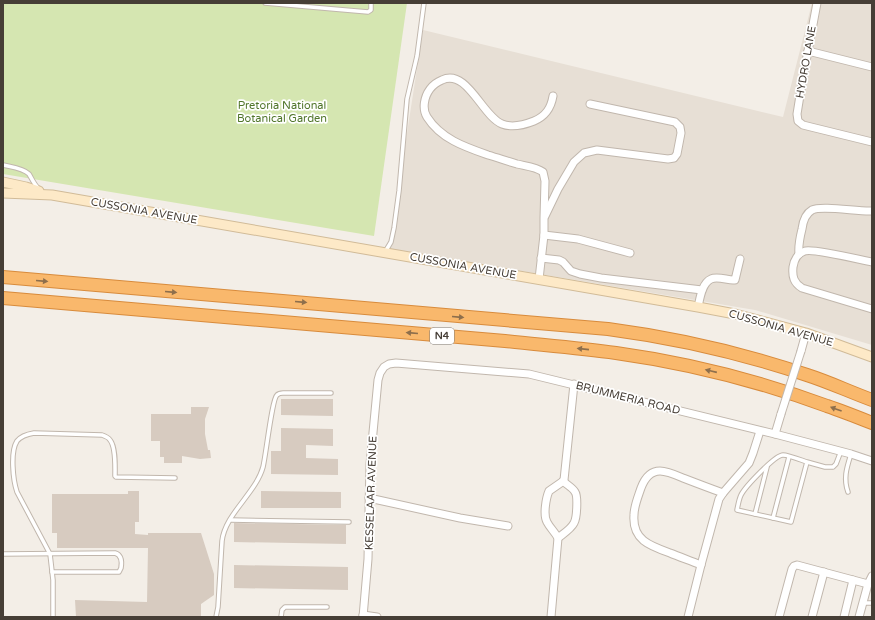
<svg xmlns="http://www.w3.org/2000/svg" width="875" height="620" font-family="'Varela Round',sans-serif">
  <rect width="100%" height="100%" fill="#f3eee7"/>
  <path fill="#e7dfd5" d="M812,3H872V345L755,310L389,249L423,30L783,117Z"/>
  <path fill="#d5e6b1" d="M3,3H407L374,236L3,174Z"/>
  <g fill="#d7cbc0">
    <path d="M281,399H333V416L281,415Z"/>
    <path d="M191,407H209L205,419V434L208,450H210L211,458L200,459L182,456V463H164V457H160V441H151V414H191Z"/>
    <path d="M281,428L333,429V446L306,445V458L338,459V475L271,474V451H281Z"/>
    <path d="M128,491H139V522H135V534L148,535V533H201L214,574V595L201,604V617H76L75,600L147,602L148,548H57V533H52V494H128Z"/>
    <path d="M261,491L341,492V508H261Z"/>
    <path d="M234,523L346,525V544L234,542Z"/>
    <path d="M234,565L348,567V590L234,588Z"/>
  </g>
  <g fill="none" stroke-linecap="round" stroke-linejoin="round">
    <g stroke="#c1b7ad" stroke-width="5.5">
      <g id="service">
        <path d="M265,3L368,12L371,10V3"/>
        <path d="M3,165C11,167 23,168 29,174C32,179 34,184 38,188"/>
        <path d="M385,252L391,242L394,228L399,191L407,99L417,56L424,3"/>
        <path d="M807,462C801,460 788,455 783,455C775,455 745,487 741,495C739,499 738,505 737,510L791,522L807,462L825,467H833L836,464L841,451"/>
        <path d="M848,492C843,478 847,467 851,454"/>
        <path d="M755,514L767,467"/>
        <path d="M773,518L789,457"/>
        <path d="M231,520L349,522"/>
        <path d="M3,554L115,553C122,555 122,562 121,568L119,572H52"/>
        <path d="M863,603H872"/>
        <path d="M53,617V580L50,554L17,492C13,480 10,452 17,441C21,436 28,434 34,433L102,435C105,436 108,437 110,440C116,447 115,467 115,476L116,477L175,478"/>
        <path d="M216,617L218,607L222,541C225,514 256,493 263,467C266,455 272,399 277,395C279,393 281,393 283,393H331"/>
        <path d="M281,617L282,610L285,607H327"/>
      </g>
    </g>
    <g stroke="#c1b7ad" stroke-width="9">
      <g id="minor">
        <path d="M817,3L802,83L797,114L798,121L803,125L811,127L872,142"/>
        <path d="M808,51L872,67"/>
        <path d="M545,216L558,189L574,162L584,153L597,150L668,159L674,158L677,154L681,133L680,127L675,122L590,104"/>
        <path d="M544,235L578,239L630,253"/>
        <path d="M799,254C798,245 800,237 802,229C803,221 805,214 812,210C822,205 859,212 872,211"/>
        <path d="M541,258L559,260L563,262L571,271L580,274L601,278L702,290"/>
        <path d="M872,262C861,260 813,248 805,251C798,253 794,260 793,267C792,277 794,283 802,288L872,309"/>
        <path d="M539,279L544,235V218L545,181L543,172C536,167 525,166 517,164C507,161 498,158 488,155C465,147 441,139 427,117C422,109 424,97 430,89C433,85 437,82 442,80C467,68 482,116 502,124C512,128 524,125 534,121C546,116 551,108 553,96"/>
        <path d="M698,307C700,298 702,283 711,279C717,276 727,280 733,280H735L740,259"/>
        <path d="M801,351L806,333"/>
        <path d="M775,434L781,414"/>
        <path d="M369,498L460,518L508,526"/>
        <path d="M558,538C563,534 571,529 574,523C577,518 578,496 575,492C573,488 567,485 563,481"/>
        <path d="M701,565C691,561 680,557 670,553C650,546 632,540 634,515C634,506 638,497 641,488C644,480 650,471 660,471C667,471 676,475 683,478C696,483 709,488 723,493"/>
        <path d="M363,615L377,617"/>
        <path d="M363,617L368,559L370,464L378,380L380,373L384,367L389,364L396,363L529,374L775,434L851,454L872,461"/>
        <path d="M551,617L558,538C555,532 550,528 547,522C543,515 546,498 549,491L562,482L564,480L574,384"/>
        <path d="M688,617L701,565L719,499L723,493L749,463L753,453L760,431"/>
        <path d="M779,617L792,569L794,566L797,565L868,584"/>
        <path d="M812,617L824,572"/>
        <path d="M844,617L853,580"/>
        <path d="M859,617L868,584L872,576"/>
      </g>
    </g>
    <g stroke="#d1bb98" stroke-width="11">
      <g id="secondary">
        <path d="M3,182L26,187L39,191"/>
        <path d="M3,193L52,195L698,307L735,314L806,333L872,357"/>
      </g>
    </g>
    <g stroke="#d88b3c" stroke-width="14">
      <g id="motorway">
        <path d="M3,277L608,329C676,338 742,353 807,375C829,382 850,392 872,400"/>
        <path d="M3,298L505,341C542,345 579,348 616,353C688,363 759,381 827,406C842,411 857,417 872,423"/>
      </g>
    </g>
    <use href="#service" stroke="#fff" stroke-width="3.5"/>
    <use href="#minor" stroke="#fff" stroke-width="7"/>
    <use href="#secondary" stroke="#fde9c7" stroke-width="9"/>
    <use href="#motorway" stroke="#f9b86c" stroke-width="12"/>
    <g stroke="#c1b7ad" stroke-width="9" stroke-linecap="butt">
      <path id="minor-bridge" d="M781,414L801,351"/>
    </g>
    <use href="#minor-bridge" stroke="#fff" stroke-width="7"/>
  </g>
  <defs><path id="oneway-solid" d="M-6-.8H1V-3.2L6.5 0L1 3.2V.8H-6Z"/></defs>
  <g fill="#8e6f4c">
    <use href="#oneway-solid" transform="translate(42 281) rotate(5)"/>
    <use href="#oneway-solid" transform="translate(171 292) rotate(5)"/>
    <use href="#oneway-solid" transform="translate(301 302) rotate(5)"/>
    <use href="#oneway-solid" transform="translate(458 317) rotate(5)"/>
    <use href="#oneway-solid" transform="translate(412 333) rotate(-175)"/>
    <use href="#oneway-solid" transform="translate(583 349) rotate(-174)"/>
    <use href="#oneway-solid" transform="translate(711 371) rotate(-167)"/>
    <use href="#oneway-solid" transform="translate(836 409) rotate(-160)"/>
  </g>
  <g text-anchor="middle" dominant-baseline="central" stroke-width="3.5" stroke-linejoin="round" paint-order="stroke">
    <rect fill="#fff" stroke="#7e7872" stroke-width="1" x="430" y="328" width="24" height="16" rx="3"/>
    <g font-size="10" font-weight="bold" fill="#463e36">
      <text x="442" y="336">N4</text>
    </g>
    <g font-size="11" fill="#463e36" stroke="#fff">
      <text transform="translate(806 62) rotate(-80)">HYDRO LANE</text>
      <text transform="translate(144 211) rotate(10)">CUSSONIA AVENUE</text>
      <text transform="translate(463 266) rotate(10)">CUSSONIA AVENUE</text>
      <text transform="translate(781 328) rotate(16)">CUSSONIA AVENUE</text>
      <text transform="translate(628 398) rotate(14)">BRUMMERIA ROAD</text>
      <text transform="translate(371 493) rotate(-88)">KESSELAAR AVENUE</text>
    </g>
    <g font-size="11" fill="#51762b" stroke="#fff">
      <text x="282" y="105">Pretoria National<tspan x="282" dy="13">Botanical Garden</tspan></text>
    </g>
  </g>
  <rect width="875" height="620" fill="none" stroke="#463e36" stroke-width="8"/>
</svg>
